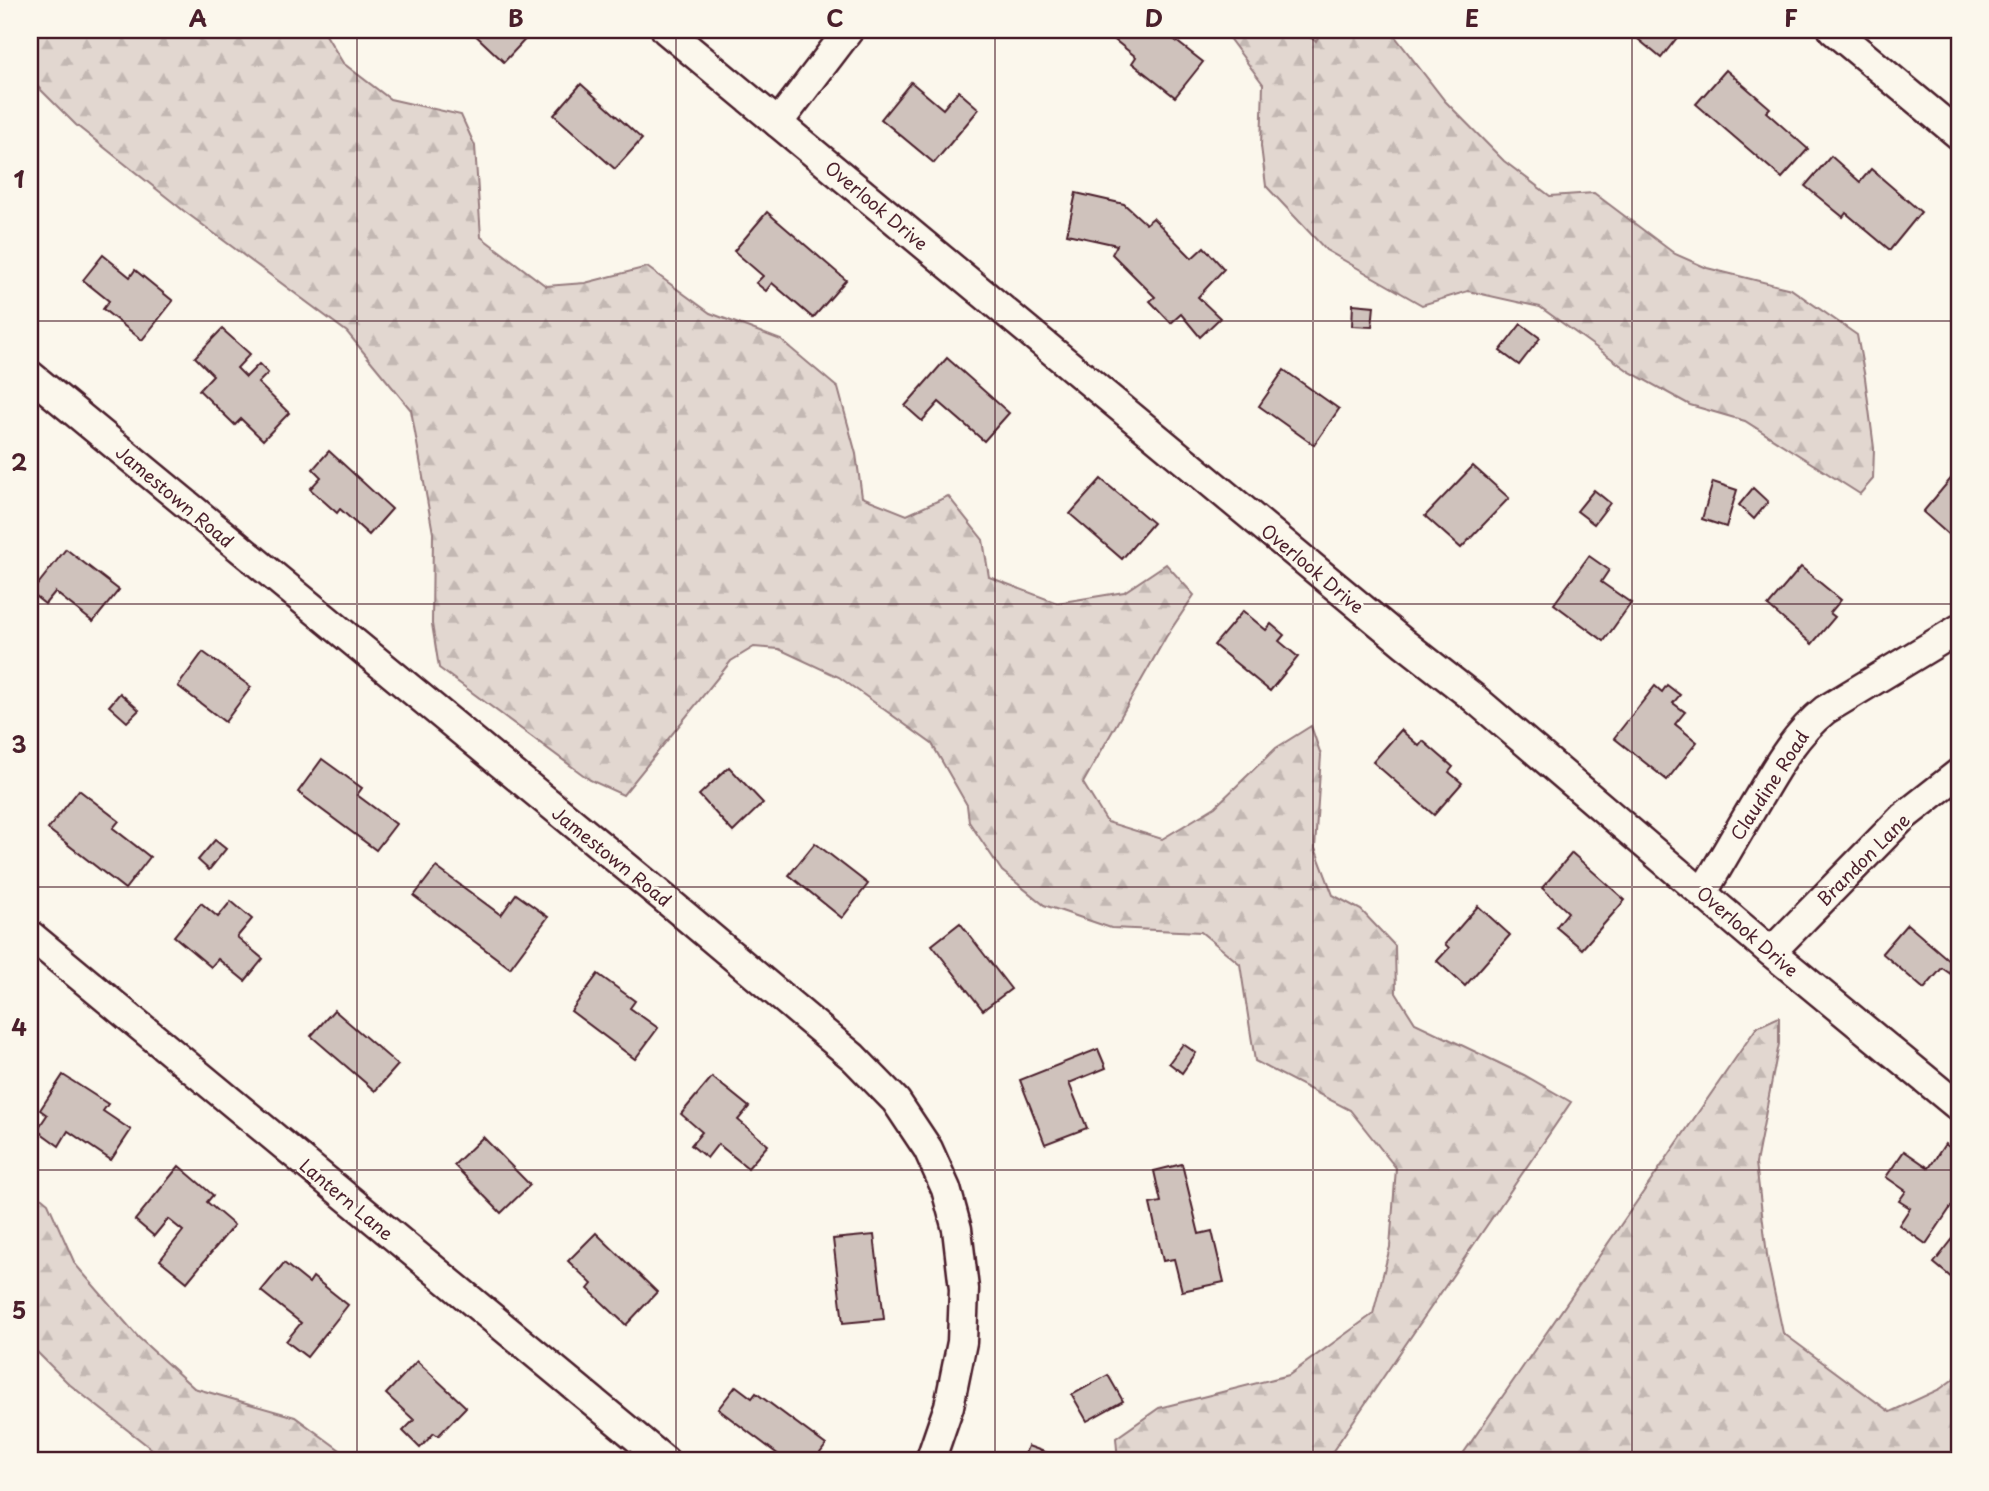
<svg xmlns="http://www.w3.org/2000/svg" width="1989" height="1491" font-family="'Playpen Sans',sans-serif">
  <defs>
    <pattern id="forest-firs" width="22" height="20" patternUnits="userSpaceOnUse" patternTransform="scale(1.75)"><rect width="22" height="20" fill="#e2d7d0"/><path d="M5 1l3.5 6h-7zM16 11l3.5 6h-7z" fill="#c3b8b3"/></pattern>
  </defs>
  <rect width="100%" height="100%" fill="#fbf7ec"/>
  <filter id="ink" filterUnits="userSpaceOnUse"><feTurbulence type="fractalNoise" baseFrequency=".0143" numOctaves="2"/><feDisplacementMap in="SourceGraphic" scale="14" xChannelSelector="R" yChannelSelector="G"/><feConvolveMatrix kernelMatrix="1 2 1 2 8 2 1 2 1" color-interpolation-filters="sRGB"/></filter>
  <g filter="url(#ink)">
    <g fill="url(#forest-firs)" stroke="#967b7e" stroke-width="2">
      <path d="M30,30H323L343,63L390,99L461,115L475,146L481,237L546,286L585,283L647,267L710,313L781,340L838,388L856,454L862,497L907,515L948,496L983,540L989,577L1057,603L1124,592L1166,564L1194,595L1166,637L1083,783L1107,822L1162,839L1215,807L1276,748L1311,726L1321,755L1315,848L1333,895L1361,910L1395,946L1396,993L1415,1023L1524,1075L1571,1102L1326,1461H1118L1116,1438L1159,1408L1289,1375L1373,1314L1390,1247L1396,1168L1350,1110L1255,1061L1240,964L1201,932L1111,928L1044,905L1002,871L969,822L967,805L932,744L839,677L779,649L754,647L731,661L623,795L590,780L439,668L432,624L433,533L411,410L347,332L184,211L76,125L30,79Z"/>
      <path d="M1223,30H1298L1316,41L1322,30H1390L1445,101L1504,161L1550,196L1594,193L1675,254L1707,268L1791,289L1857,335L1865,378L1874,448L1873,479L1860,494L1745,421L1690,405L1630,372L1540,307L1468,291L1422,305L1326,250L1266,186L1261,146L1263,84Z"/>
      <path d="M1779,1017V1044L1756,1163L1768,1263L1783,1333L1890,1412L1940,1389L1959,1375V1461H1458L1757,1027Z"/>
      <path d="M30,1188L48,1203L75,1264L138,1337L194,1388L295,1417L355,1461H167L69,1384L30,1345Z"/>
    </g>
    <g fill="#cfc2bc" stroke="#4a1f2b" stroke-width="2">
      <path d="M470,30H532L533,31L504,62Z"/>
      <path d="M1117,30H1162L1203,62L1175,97L1132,63L1136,57L1111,37Z"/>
      <path d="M1627,30H1683L1661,58Z"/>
      <path d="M1726,70L1770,108L1766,112L1808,149L1782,178L1696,104Z"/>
      <path d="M911,82L943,109L958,91L979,109L934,163L881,119Z"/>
      <path d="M581,84L642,139L615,169L554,115Z"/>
      <path d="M1831,156L1860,182L1871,169L1921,212L1890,250L1846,213L1843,217L1805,186Z"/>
      <path d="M1076,193L1124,204L1146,224L1153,218L1192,258L1204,247L1224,269L1198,297L1220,318L1200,337L1181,314L1171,323L1150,301L1155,297L1112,254L1117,245L1067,234Z"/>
      <path d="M767,212L846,280L813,318L772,283L766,291L756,283L763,276L734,251Z"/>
      <path d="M103,255L130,277L135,270L173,301L142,340L103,309L109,301L83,280Z"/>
      <path d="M1353,304L1374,306L1372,327L1352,326Z"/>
      <path d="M1521,324L1540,338L1519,365L1500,351Z"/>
      <path d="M222,329L250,354L237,368L246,377L259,364L268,373L258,383L289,413L263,440L241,419L235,425L199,390L213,375L195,357Z"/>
      <path d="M947,358L1009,413L984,441L939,402L922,421L905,406Z"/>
      <path d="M1284,370L1339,409L1314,445L1259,406Z"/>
      <path d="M329,451L392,509L369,535L340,509L337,513L310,489L321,477L313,469Z"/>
      <path d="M1473,466L1509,498L1461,548L1425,516Z"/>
      <path d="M1959,469V527L1951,537L1923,512Z"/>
      <path d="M1101,479L1153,523L1122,559L1070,514Z"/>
      <path d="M1713,482L1737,490L1726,527L1702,519Z"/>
      <path d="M1753,488L1768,502L1754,519L1739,505Z"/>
      <path d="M1594,490L1610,503L1594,524L1577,511Z"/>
      <path d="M66,549L119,590L93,622L55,592L45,604L31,593Z"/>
      <path d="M1589,556L1609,570L1601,582L1631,603L1604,641L1554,604Z"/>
      <path d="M1801,567L1841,600L1830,613L1835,617L1812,644L1768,606Z"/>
      <path d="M1243,611L1266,630L1271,624L1284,635L1279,641L1298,657L1270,691L1214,645Z"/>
      <path d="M203,652L251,687L225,722L178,686Z"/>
      <path d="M1667,685L1680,695L1673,703L1685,712L1675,724L1697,742L1667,780L1614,738L1655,686L1662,692Z"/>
      <path d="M120,693L139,710L127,722L109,706Z"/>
      <path d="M1401,730L1419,746L1423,741L1453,767L1449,772L1462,783L1434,815L1373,762Z"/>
      <path d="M322,759L362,788L357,795L396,824L376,850L298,792Z"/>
      <path d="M729,767L763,803L733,832L699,795Z"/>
      <path d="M79,790L119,821L113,828L150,857L125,889L48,829Z"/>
      <path d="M215,840L226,849L209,870L198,860Z"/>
      <path d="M815,843L868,884L842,918L789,875Z"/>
      <path d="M1572,853L1625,900L1582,949L1556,927L1568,912L1542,888Z"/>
      <path d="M436,867L501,915L516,894L548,917L510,968L414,896Z"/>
      <path d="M231,901L252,919L237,937L263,959L245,981L218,959L211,967L174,936L201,903L218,917Z"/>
      <path d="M1478,906L1510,935L1465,986L1437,961L1449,948L1445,944Z"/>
      <path d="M960,923L1011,989L983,1010L932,945Z"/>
      <path d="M1907,924L1958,968L1952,975L1942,968L1924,989L1882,953Z"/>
      <path d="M598,974L635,1001L630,1008L658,1028L635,1059L571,1011Z"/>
      <path d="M334,1010L398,1065L375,1091L311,1036Z"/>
      <path d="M1183,1044L1196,1053L1182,1073L1169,1063Z"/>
      <path d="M1098,1049L1106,1068L1069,1083L1087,1128L1045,1144L1020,1080Z"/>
      <path d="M63,1075L108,1104L103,1111L131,1130L111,1160L68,1131L59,1146L37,1130L47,1115L40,1110Z"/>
      <path d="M712,1077L749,1107L738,1120L768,1145L748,1168L718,1144L707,1158L691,1145L702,1132L681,1114Z"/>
      <path d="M483,1137L530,1185L501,1213L454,1165Z"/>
      <path d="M1945,1144L1959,1154V1195L1926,1244L1899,1225L1910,1208L1899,1201L1906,1191L1886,1177L1904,1151L1929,1168Z"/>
      <path d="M1182,1164L1199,1234L1212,1231L1224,1282L1182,1291L1174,1259L1163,1261L1150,1204L1161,1202L1154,1171Z"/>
      <path d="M179,1166L213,1195L207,1202L234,1225L187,1282L160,1260L183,1231L168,1219L154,1236L135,1220Z"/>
      <path d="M1959,1231V1284L1934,1263Z"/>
      <path d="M596,1233L657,1292L626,1325L588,1289L592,1284L568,1261Z"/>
      <path d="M874,1235L884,1319L843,1323L833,1239Z"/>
      <path d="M284,1263L309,1283L313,1277L348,1305L307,1357L286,1341L301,1323L261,1291Z"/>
      <path d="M417,1361L466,1407L438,1436L434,1433L420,1448L403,1431L414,1420L386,1394Z"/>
      <path d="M1108,1375L1123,1401L1087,1421L1072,1395Z"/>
      <path d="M736,1386L752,1398L756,1393L826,1445L814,1461H787L718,1409Z"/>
      <path d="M1028,1446L1070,1461H1022Z"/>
    </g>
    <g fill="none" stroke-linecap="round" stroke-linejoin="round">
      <g stroke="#4a1f2b" stroke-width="33">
        <g id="street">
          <path d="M666,30L1405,644L1474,698L1771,952L1959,1107"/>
          <path d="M1833,30L1959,135"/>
          <path d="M778,123L849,30"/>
          <path d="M30,375L664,898L853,1057L896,1101L928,1149L946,1189L957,1229L964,1289L962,1342L949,1406L930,1461"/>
          <path d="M1703,892C1721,862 1738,832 1756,802C1776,768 1794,735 1825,710L1959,629"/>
          <path d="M30,935L665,1461"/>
          <path d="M1771,952L1903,817L1959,773"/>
        </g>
      </g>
      <use href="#street" stroke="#fbf7ec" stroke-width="28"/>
    </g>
  </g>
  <path fill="none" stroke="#4a1f2b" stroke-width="2" stroke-opacity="0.55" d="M357,30V1461M676,30V1461M995,30V1461M1313,30V1461M1632,30V1461M30,321H1959M30,604H1959M30,887H1959M30,1170H1959"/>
  <g text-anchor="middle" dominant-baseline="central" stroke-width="6" stroke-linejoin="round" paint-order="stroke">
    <g font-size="18" fill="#4a1f2b" stroke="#fbf7ec">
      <text transform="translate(877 205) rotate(40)">Overlook Drive</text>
      <text transform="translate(175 496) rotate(40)">Jamestown Road</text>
      <text transform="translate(1313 568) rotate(40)">Overlook Drive</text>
      <text transform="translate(1769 785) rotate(-57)">Claudine Road</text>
      <text transform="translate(612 856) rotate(39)">Jamestown Road</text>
      <text transform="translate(1863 859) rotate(-45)">Brandon Lane</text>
      <text transform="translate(1748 931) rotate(41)">Overlook Drive</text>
      <text transform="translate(347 1199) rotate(40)">Lantern Lane</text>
    </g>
  </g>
  <rect width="1989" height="1491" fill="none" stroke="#fbf7ec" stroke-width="77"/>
  <rect x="38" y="38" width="1913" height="1414" fill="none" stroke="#4a1f2b" stroke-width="2.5"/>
  <g font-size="23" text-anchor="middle" font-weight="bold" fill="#4a1f2b">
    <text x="198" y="27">A</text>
    <text x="516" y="27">B</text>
    <text x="835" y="27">C</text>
    <text x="1154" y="27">D</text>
    <text x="1472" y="27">E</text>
    <text x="1791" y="27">F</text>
    <text x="19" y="188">1</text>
    <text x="19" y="471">2</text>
    <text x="19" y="753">3</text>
    <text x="19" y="1036">4</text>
    <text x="19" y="1319">5</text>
  </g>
</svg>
